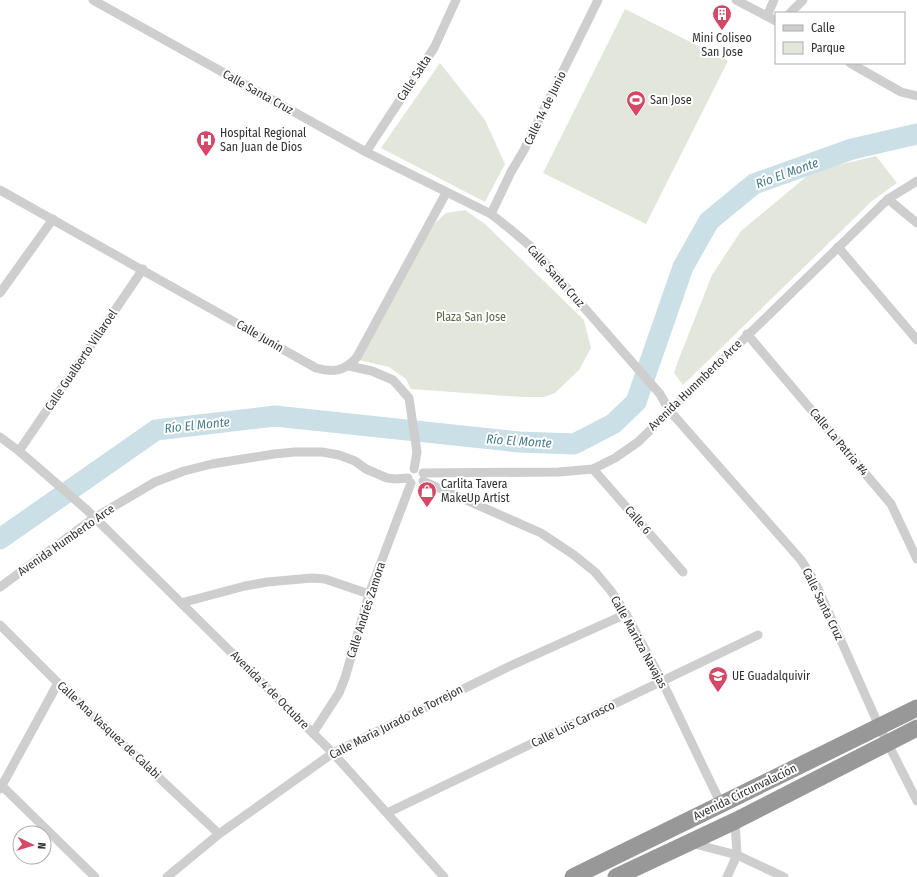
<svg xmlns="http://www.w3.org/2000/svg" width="917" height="877" font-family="'Fira Sans Condensed',sans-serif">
  <rect width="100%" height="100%" fill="#fff"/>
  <g fill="#e3e7db">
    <path d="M625,9L728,61L646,224L543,173Z"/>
    <path d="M440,63L485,120L505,164L485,202L381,148Z"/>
    <path d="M876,156L897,183L872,201L683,385L674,373L678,361L712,275L741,231L813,171Z"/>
    <path d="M465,210L485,224L584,320L591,348L579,370L555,393L544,397H521L411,389L406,379L389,367L359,360L435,223L446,213Z"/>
  </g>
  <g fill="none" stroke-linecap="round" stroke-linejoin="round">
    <path stroke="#cbe0e6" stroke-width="21" d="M0,539L156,430L275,416L519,442L574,444L613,424L636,402L683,267L709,221L754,184L852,149L917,134"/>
    <g stroke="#cecece" stroke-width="9">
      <path d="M93,0L366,152L491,214L510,229L530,246L660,394L669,410L801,560L815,582L879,726L917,801"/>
      <path d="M736,0L776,21"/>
      <path d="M790,13L803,0"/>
      <path d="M767,16L774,0"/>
      <path d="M850,63L901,92L917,96"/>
      <path d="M366,152L434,48L456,0"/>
      <path d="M0,190L316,368C334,373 345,371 357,357L446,193"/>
      <path d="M888,199L917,223"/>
      <path d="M491,214L511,172L524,150L598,0"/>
      <path d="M838,247L917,340"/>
      <path d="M0,293L53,219"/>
      <path d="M747,334L891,504L917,559"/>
      <path d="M349,366L372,371L393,380L409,398L417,452L414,469"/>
      <path d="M0,437L19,451L88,511L333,753L444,877"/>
      <path d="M19,451L143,269"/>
      <path d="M593,469L683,572"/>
      <path d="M423,473L559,472L593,469L615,458L638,442L888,199L917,181"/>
      <path d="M423,481L541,533L574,555L595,572L611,591L626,614L662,681L721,804"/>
      <path d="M0,587L94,518L155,482L184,471L212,464L274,454L295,452H322L339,455L355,461L366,469L387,478L395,479L408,478"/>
      <path d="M181,603L245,586L267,582L312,578L325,579L369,594"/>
      <path d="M0,625L58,683L219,834"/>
      <path d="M313,733L339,693L345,678L369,594L411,483"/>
      <path d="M2,786L95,877"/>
      <path d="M0,789L58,683"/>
      <path d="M387,813L758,635"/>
      <path d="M691,843L737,855L784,877"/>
      <path d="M167,877L219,834L333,753L508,667L626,614"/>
      <path d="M727,877L737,855L735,821"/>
    </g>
    <g stroke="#989898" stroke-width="17">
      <path d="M573,877L917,708"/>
      <path d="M616,877L735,821L917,728"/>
    </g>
  </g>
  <defs>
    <g id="building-pin" transform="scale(1)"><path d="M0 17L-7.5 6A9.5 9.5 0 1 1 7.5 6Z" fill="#d44868" stroke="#fff"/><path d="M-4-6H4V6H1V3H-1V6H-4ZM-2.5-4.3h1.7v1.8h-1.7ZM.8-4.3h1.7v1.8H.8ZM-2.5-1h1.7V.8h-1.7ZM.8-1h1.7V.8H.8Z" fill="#fff"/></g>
    <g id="stadium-pin" transform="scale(1)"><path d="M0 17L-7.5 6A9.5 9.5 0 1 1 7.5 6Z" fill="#d44868" stroke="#fff"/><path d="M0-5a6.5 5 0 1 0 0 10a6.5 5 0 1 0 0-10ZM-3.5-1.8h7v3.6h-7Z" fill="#fff"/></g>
    <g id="hospital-pin" transform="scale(1)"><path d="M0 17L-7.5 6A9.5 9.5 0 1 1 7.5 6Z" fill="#d44868" stroke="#fff"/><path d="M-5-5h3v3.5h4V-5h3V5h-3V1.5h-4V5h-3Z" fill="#fff"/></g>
    <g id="shop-pin" transform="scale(1)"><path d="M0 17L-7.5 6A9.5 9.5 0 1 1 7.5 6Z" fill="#d44868" stroke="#fff"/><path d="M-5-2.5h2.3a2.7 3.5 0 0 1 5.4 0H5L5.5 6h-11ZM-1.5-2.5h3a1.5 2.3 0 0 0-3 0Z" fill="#fff"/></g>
    <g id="school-pin" transform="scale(1)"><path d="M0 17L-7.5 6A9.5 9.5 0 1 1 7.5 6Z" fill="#d44868" stroke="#fff"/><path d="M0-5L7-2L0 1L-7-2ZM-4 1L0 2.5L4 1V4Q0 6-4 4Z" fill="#fff"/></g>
  </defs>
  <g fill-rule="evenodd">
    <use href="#building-pin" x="722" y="14"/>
    <use href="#stadium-pin" x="636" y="100"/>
    <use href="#hospital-pin" x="206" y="140"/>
    <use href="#shop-pin" x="427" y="491"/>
    <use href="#school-pin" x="718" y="676"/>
  </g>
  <g text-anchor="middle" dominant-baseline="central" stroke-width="4" stroke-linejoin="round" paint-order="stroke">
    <g font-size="12" fill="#313131" stroke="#fff" text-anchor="start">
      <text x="722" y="38" text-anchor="middle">Mini Coliseo<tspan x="722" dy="14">San Jose</tspan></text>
      <text x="650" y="100">San Jose</text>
      <text x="220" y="133">Hospital Regional<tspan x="220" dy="14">San Juan de Dios</tspan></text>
      <text x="441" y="484">Carlita Tavera<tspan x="441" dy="14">MakeUp Artist</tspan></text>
      <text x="732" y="676">UE Guadalquivir</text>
    </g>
    <g font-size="12" fill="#313131" stroke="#fff">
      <text transform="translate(414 78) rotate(-57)">Calle Salta</text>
      <text transform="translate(258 92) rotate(29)">Calle Santa Cruz</text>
      <text transform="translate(545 108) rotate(-64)">Calle 14 de Junio</text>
      <text transform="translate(556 276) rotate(48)">Calle Santa Cruz</text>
      <text transform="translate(260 336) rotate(30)">Calle Junin</text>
      <text transform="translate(81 360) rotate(-56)">Calle Gualberto Villaroel</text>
      <text transform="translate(695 385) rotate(-44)">Avenida Hummberto Arce</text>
      <text transform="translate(839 442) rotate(50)">Calle La Patria #4</text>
      <text transform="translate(638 520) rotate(49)">Calle 6</text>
      <text transform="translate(66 540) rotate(-35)">Avenida Humberto Arce</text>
      <text transform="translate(823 604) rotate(64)">Calle Santa Cruz</text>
      <text transform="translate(366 610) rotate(-72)">Calle Andrés Zamora</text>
      <text transform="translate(639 642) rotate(61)">Calle Maritza Navajas</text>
      <text transform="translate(270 690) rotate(45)">Avenida 4 de Octubre</text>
      <text transform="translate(396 722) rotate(-27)">Calle Maria Jurado de Torrejon</text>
      <text transform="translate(573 724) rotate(-26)">Calle Luis Carrasco</text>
      <text transform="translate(109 730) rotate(43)">Calle Ana Vasquez de Calabi</text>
      <text transform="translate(745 792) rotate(-26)">Avenida Circunvalación</text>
    </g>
    <g font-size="12" fill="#5b6943" stroke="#fff">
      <text x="471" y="317">Plaza San Jose</text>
    </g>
    <g font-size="13" font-style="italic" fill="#477c8c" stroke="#fff">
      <text transform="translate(787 173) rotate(-20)">Río El Monte</text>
      <text transform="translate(197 425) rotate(-6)">Río El Monte</text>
      <text transform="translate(519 441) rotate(4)">Río El Monte</text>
    </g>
  </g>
  <rect x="775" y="12" width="130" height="52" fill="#ffffff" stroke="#adadad"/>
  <rect x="783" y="25" width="20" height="6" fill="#cecece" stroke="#adadad"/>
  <text x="811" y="32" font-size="12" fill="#313131">Calle</text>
  <rect x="783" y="42" width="20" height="12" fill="#e3e7db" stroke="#adadad"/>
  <text x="811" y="52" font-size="12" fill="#313131">Parque</text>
  <g transform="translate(32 845) rotate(95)"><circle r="19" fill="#ffffff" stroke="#adadad"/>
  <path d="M0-3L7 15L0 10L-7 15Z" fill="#d44868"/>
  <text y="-6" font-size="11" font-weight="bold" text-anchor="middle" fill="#313131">N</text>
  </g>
</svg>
